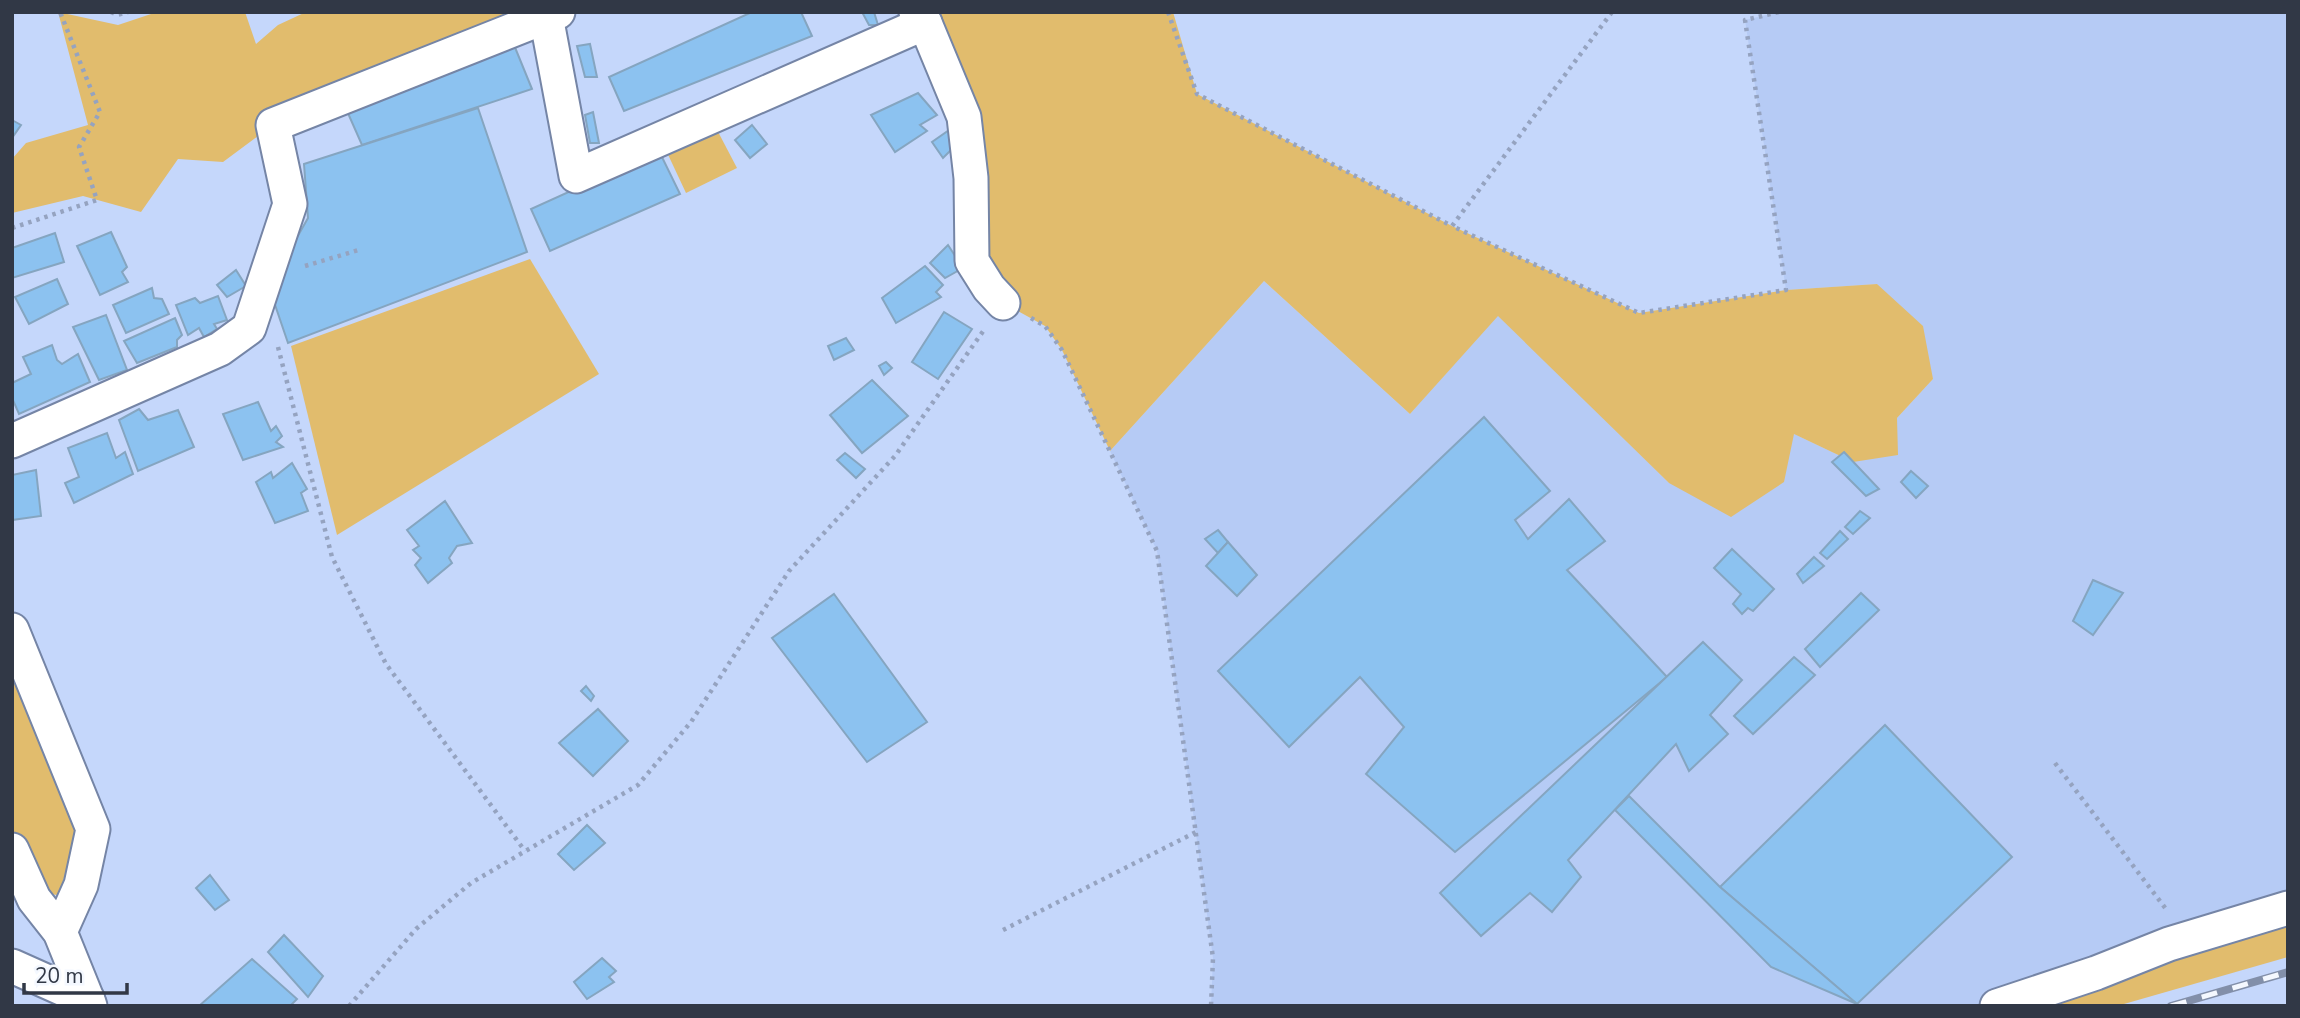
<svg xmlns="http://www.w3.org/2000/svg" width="2300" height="1018" font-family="'Nunito Sans',sans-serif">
  <rect width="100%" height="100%" fill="#c5d7fb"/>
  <path fill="#b6cbf5" d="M1779,12H2288V908L1997,1006H1211L1213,958L1157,551L1110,451L1264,281L1410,414L1498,315L1669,483L1794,434L1853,462L1897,418L1933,379L1877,284L1786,290L1745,20Z"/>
  <g fill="#e1bc6d">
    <path d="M58,12L118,25L157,12H245L256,44L278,25L306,12H578L273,125L223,162L178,159L141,212L83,196L12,213V159L26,143L88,125Z"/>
    <path d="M916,12H1173L1197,94L1452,226L1639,313L1786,290L1877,284L1923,326L1933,379L1897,418L1898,455L1853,462L1794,434L1784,482L1731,517L1669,483L1498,316L1410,414L1264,281L1110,451L1062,350L1045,326L1003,303L989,288L964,117Z"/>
    <path d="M715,126L737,168L686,193L664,146Z"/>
    <path d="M530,259L599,374L337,535L291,346Z"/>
    <path d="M12,671L78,829L59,895L43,894L12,828Z"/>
    <path d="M2288,908V957L2117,1006H1997Z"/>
  </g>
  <g fill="#8cc2f0" stroke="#85a5c0" stroke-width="2">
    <path d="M752,12H801L812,36L624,111L609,77Z"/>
    <path d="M862,12H874L878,25H869Z"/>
    <path d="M590,44L597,77H585L577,46Z"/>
    <path d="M514,45L532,89L362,145L347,111Z"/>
    <path d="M918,93L937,115L920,125L927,131L895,152L871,115Z"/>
    <path d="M478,108L527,252L288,343L271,293L291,248L308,218L304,164Z"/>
    <path d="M593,112L599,143H590L585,115Z"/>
    <path d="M12,120L21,125L12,138Z"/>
    <path d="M752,125L767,144L750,158L735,140Z"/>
    <path d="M952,128L959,142L943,158L932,142Z"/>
    <path d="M659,151L680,194L550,251L531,209Z"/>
    <path d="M111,232L127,267L122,272L128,282L100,295L77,246Z"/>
    <path d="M55,233L64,262L12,278V248Z"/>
    <path d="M948,245L963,268L945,278L930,263Z"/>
    <path d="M925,266L943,285L936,292L941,297L896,323L882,298Z"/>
    <path d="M236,270L246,286L227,297L217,285Z"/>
    <path d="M57,279L68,304L29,324L15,297Z"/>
    <path d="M152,288L154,298L162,299L169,314L126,333L113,305Z"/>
    <path d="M218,296L227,320L214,324L217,329L204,337L199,328L188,335L176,305L195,298L200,303Z"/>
    <path d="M944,312L972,329L938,379L912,362Z"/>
    <path d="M106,315L127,370L99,380L73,327Z"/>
    <path d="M175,318L182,335L177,340V347L137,363L124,341Z"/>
    <path d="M846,338L854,350L834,360L828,346Z"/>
    <path d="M52,345L57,360L62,364L78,354L90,382L19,414L12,398V383L31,374L23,357Z"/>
    <path d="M886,362L892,368L884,375L879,366Z"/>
    <path d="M872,380L908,416L862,453L830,415Z"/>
    <path d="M258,402L271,431L276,426L282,436L276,442L283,447L243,460L223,414Z"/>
    <path d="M139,409L148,420L178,410L194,447L138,471L119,420Z"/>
    <path d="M1484,417L1550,491L1515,520L1528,539L1569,499L1605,541L1567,570L1667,677L1455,852L1366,774L1404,727L1360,677L1289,747L1218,671Z"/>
    <path d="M107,433L116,458L125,452L133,474L74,503L65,483L79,477L68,448Z"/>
    <path d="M1844,452L1879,489L1866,496L1832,462Z"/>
    <path d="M845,453L865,469L856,478L837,460Z"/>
    <path d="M292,463L307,489L301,493L308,511L275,523L256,482L271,472L273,478Z"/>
    <path d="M36,470L41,516L12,520V475Z"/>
    <path d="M1911,471L1928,486L1916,498L1901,482Z"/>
    <path d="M445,501L472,543L457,546L449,558L452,563L428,583L415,565L421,558L413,550L419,546L407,530Z"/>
    <path d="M1860,511L1870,518L1853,534L1845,527Z"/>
    <path d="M1218,530L1228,542L1218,553L1205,539Z"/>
    <path d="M1840,531L1848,539L1827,559L1820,553Z"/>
    <path d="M1228,542L1257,575L1237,596L1206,566Z"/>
    <path d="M1732,549L1774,589L1753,611L1748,608L1742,614L1733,604L1741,594L1714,568Z"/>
    <path d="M1814,557L1824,566L1803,583L1797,574Z"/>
    <path d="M2093,580L2123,593L2093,635L2073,621Z"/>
    <path d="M1861,593L1879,610L1820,667L1805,649Z"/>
    <path d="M834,594L927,722L867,762L772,638Z"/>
    <path d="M1703,642L1742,680L1710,715L1728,734L1689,771L1676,744L1568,860L1581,877L1552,912L1530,893L1481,936L1440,893Z"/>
    <path d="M1794,657L1815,675L1753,734L1734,716Z"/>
    <path d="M586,686L594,696L591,701L581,691Z"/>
    <path d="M598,709L628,741L593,776L559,743Z"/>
    <path d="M1885,725L2012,857L1857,1004L1720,887Z"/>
    <path d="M1629,796L1720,887L1857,1004L1771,967L1615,810Z"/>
    <path d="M587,825L605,843L574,870L558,854Z"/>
    <path d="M210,875L229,900L215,910L196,888Z"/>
    <path d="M284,935L323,976L308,997L268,952Z"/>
    <path d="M602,958L616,971L609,977L614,982L587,999L574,982Z"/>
    <path d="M252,959L297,999L290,1006H199Z"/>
  </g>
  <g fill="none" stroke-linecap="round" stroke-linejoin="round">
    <g stroke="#7585a6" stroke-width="37">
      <g id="minor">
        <path d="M916,12L925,23L964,117L971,178L972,261L989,288L1003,303"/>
        <path d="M546,16L576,176L925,23"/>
        <path d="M12,441L220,349L249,328L290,204L273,125L558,12"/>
        <path d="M12,630L93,829L81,885L60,932"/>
        <path d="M12,850L34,899L60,932L90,1006"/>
        <path d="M12,966L88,1000"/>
        <path d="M1997,1006L2096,973L2169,944L2288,908"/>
      </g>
    </g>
    <g stroke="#95a3c0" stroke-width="4.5" stroke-dasharray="3.5 5" stroke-linecap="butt">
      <path d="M111,12L117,15L128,12"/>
      <path d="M1168,12L1197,94L1452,226"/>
      <path d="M1612,12L1452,226L1639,313L1786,290L1745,20L1779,12"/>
      <path d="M12,228L97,200L79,147L100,112L60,12"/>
      <path d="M305,266L362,249"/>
      <path d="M1031,318L1045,326L1062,350L1157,551L1213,958L1211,1006"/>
      <path d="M278,347L332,557L386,664L525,851"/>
      <path d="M2055,763L2166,909"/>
      <path d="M1003,930L1196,832"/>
      <path d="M349,1006L416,929L471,883L638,785L691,722L789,571L895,456L984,330"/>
    </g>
    <use href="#minor" stroke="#fff" stroke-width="33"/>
    <g stroke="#828fa9" stroke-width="8">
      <path id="rail" d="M2171,1006L2288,972"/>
    </g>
    <use href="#rail" stroke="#f4f8ff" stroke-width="5" stroke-dasharray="16" stroke-linecap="butt"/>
  </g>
  <rect width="2300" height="1018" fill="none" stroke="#313846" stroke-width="28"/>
  <path d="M24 983v10h103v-10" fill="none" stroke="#313846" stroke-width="3.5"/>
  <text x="35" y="983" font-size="21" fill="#313846" stroke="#f4f8ff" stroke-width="5" paint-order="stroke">20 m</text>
</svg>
